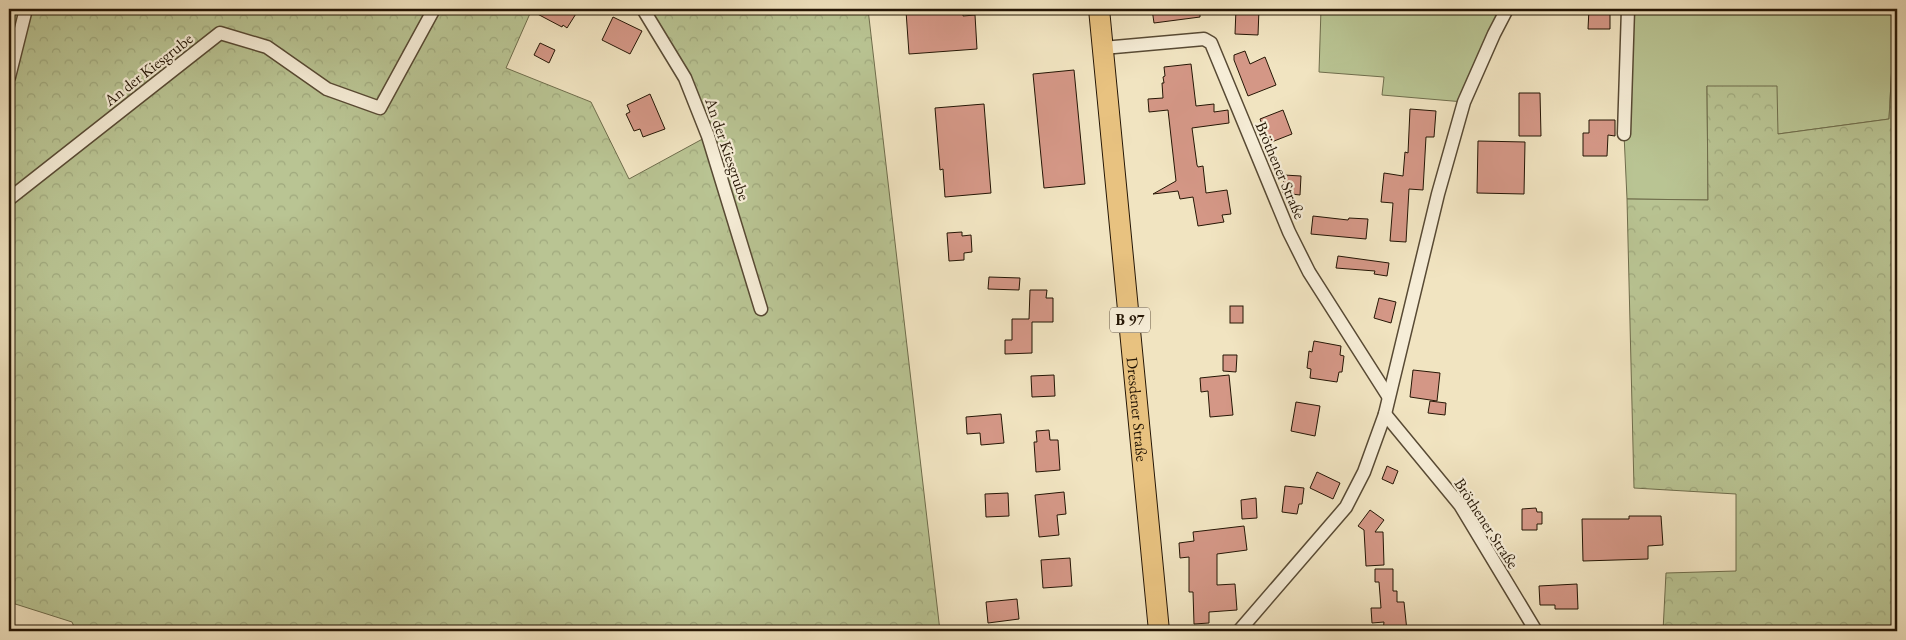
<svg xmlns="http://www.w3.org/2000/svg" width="1906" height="640" viewBox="0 0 1906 640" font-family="'EB Garamond',serif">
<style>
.grass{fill:#b9c493;stroke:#6f6d4c}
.forest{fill:url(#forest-crowns);stroke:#6f6d4c}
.building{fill:#d49786;stroke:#251605}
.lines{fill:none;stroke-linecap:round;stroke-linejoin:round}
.minor-casing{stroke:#584a34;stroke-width:15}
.primary-casing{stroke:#251605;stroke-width:22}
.minor{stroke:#f6edd7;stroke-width:12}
.primary{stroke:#e8c280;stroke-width:20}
.labels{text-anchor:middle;stroke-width:4.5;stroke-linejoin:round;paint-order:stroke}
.shield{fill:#f6edd7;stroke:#645644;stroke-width:1}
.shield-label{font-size:15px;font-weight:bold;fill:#251605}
.street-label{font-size:16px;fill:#251605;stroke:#f6edd7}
</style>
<defs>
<pattern id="forest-crowns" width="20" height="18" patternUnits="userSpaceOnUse" patternTransform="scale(1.25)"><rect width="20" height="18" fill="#b9c493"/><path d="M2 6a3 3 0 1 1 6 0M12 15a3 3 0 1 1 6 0" fill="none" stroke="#9fa87d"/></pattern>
</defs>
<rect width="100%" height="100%" fill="#f1e4c1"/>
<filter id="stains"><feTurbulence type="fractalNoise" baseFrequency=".004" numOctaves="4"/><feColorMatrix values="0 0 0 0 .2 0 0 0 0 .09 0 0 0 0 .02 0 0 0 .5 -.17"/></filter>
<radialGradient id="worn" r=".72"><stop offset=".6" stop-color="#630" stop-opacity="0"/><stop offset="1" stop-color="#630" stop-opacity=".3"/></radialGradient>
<g class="grass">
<path d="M1321,9H1506L1464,102L1382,95L1384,77L1319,72Z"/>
<path d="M1629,9H1895L1889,119L1778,134L1707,86L1708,200L1627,199L1624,134Z"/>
</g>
<g class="forest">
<path d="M9,9H532L506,68L591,102L629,179L708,136L643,9H868L940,631H76L72,622L9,602Z"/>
<path d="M1895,9H1897V626L1842,631H1663L1666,573L1736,571V494L1634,488L1627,199L1708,200L1707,86H1777L1778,134L1889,119Z"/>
</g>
<g class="building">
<path d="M528,9H579L567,28L563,25L562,27Z"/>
<path d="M932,9H963V16L975,15L977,49L909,54L906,11Z"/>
<path d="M1152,9H1200V17L1154,23Z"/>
<path d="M1236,9H1259L1258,35L1235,34Z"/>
<path d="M1589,9H1610V29H1588Z"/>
<path d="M613,17L642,31L630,54L602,40Z"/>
<path d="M540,43L555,50L549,63L534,55Z"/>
<path d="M1245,51L1250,64L1265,57L1276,85L1248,96L1234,60V55Z"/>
<path d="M1191,64L1196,106L1214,104V112L1228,110L1229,123L1192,128L1197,165L1198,167L1203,166L1206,193L1227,190L1231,214L1222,215L1224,222L1198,226L1193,197L1180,199L1178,191L1153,194L1176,181L1168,110L1149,112L1148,99L1163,98L1162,83H1164L1163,77L1165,76L1164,67Z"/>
<path d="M1074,70L1085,184L1044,188L1033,74Z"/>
<path d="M1519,93H1540L1541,136H1519Z"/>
<path d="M650,94L665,129L643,137L640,129L634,131L626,114L630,112L627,105Z"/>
<path d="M984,104L991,193L945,197L943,169L940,170L935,108Z"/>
<path d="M1410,109L1436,111L1434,137H1426L1423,190L1409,189L1406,242L1390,241L1393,203L1381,202L1384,173L1403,176L1405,152L1408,153Z"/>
<path d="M1283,110L1292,134L1269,143L1260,119Z"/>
<path d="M1589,120H1615V136L1608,135L1607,156H1583V133H1589Z"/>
<path d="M1478,141L1525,142L1524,194L1477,193Z"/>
<path d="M1284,175L1301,176L1300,195L1283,193Z"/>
<path d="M1313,216L1348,220L1349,218L1368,219L1366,239L1311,234Z"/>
<path d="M962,232V236L971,235L972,252L964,253V260L949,261L947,233Z"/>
<path d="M1338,256L1389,263L1387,276L1374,274L1375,271L1336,268Z"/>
<path d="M989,277L1020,278L1019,290L988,289Z"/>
<path d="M1030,290H1047L1046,298H1053V322H1032V353L1005,354V340H1012V319H1029Z"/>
<path d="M1379,298L1396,302L1391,323L1374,318Z"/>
<rect x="1230" y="306" width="13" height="17"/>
<path d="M1314,341L1341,346L1340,355L1344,356L1342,372H1339L1337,382L1310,378L1311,369L1307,368L1309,351L1312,352Z"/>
<path d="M1223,355H1237L1236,372L1223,371Z"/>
<path d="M1413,370L1440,373L1437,401L1410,397Z"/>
<path d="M1054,375L1055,396L1032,397L1031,376Z"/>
<path d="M1229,375L1233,415L1210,417L1208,391L1201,392L1200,378Z"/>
<path d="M1430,401L1446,403L1445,415L1428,413Z"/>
<path d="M1296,402L1320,406L1315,436L1291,431Z"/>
<path d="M1001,414L1004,443L981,445L980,433L967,434L966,417Z"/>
<path d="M1049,430L1050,440H1058L1060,470L1036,472L1034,442H1037L1036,431Z"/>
<path d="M1387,466L1398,471L1393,484L1382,479Z"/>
<path d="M1317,472L1340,483L1333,499L1310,488Z"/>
<path d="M1285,486L1304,488L1302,504H1299L1297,514L1282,512Z"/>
<path d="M1064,492L1066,514L1057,515L1059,535L1039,537L1035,495Z"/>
<path d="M1008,493L1009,516L986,517L985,494Z"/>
<path d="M1256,498L1257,518L1242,519L1241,500Z"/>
<path d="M1536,508L1537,512H1542V524H1537V530H1522V509Z"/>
<path d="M1370,510L1384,520L1375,532H1383L1384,565L1366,566L1364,530L1358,526Z"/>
<path d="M1629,516H1661L1663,545L1648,546V559L1583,561L1582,519H1629Z"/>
<path d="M1244,526L1247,550L1217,554V585L1235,584L1237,610L1209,612V623L1194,624L1193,592H1189V557L1180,558L1179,543L1194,541L1193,532Z"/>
<path d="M1070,558L1072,586L1043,588L1041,560Z"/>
<path d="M1375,569H1393V591H1397V602H1404L1407,631H1383L1384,622L1372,623L1371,608H1381L1379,582H1375Z"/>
<path d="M1577,584L1578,609H1555V605H1540L1539,586Z"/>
<path d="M1017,599L1019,619L988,623L986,602Z"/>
</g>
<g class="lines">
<defs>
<g id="minor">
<path d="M643,9L685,78L708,136L761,309"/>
<path d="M1103,48L1204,39L1211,43L1289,232L1309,272L1388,396"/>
<path d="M9,77L26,9"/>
<path d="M1624,134L1628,9"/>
<path d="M9,199L220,33L267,47L327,89L380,108L434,9"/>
<path d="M1385,414L1460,505L1536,631"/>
<path d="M1239,631L1346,507L1364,472L1385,414L1438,194L1464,102L1494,34L1507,9"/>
</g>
<g id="primary">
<path id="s1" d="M1099,9L1159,631"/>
</g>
</defs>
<use href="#minor" class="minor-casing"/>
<use href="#primary" class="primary-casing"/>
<use href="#minor" class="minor"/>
<use href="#primary" class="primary"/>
</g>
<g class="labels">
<rect class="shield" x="1110" y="307.5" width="40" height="25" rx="4"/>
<g class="shield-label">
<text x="1130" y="325">B 97</text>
</g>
<g class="street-label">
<text transform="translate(148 69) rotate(-38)" y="6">An der Kiesgrube</text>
<text transform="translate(728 149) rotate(71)" y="6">An der Kiesgrube</text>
<text transform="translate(1281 170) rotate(67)" y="6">Bröthener Straße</text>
<text dy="6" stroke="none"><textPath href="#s1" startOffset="402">Dresdener Straße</textPath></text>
<text transform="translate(1487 523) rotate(57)" y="6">Bröthener Straße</text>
</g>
</g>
<rect width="1906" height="640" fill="none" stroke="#f1e4c1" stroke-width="30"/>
<rect x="10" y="10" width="1886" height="620" fill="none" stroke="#251605" stroke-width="2.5"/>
<rect x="15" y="15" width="1876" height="610" fill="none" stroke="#251605"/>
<rect width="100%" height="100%" filter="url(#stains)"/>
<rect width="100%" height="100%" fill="url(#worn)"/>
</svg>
